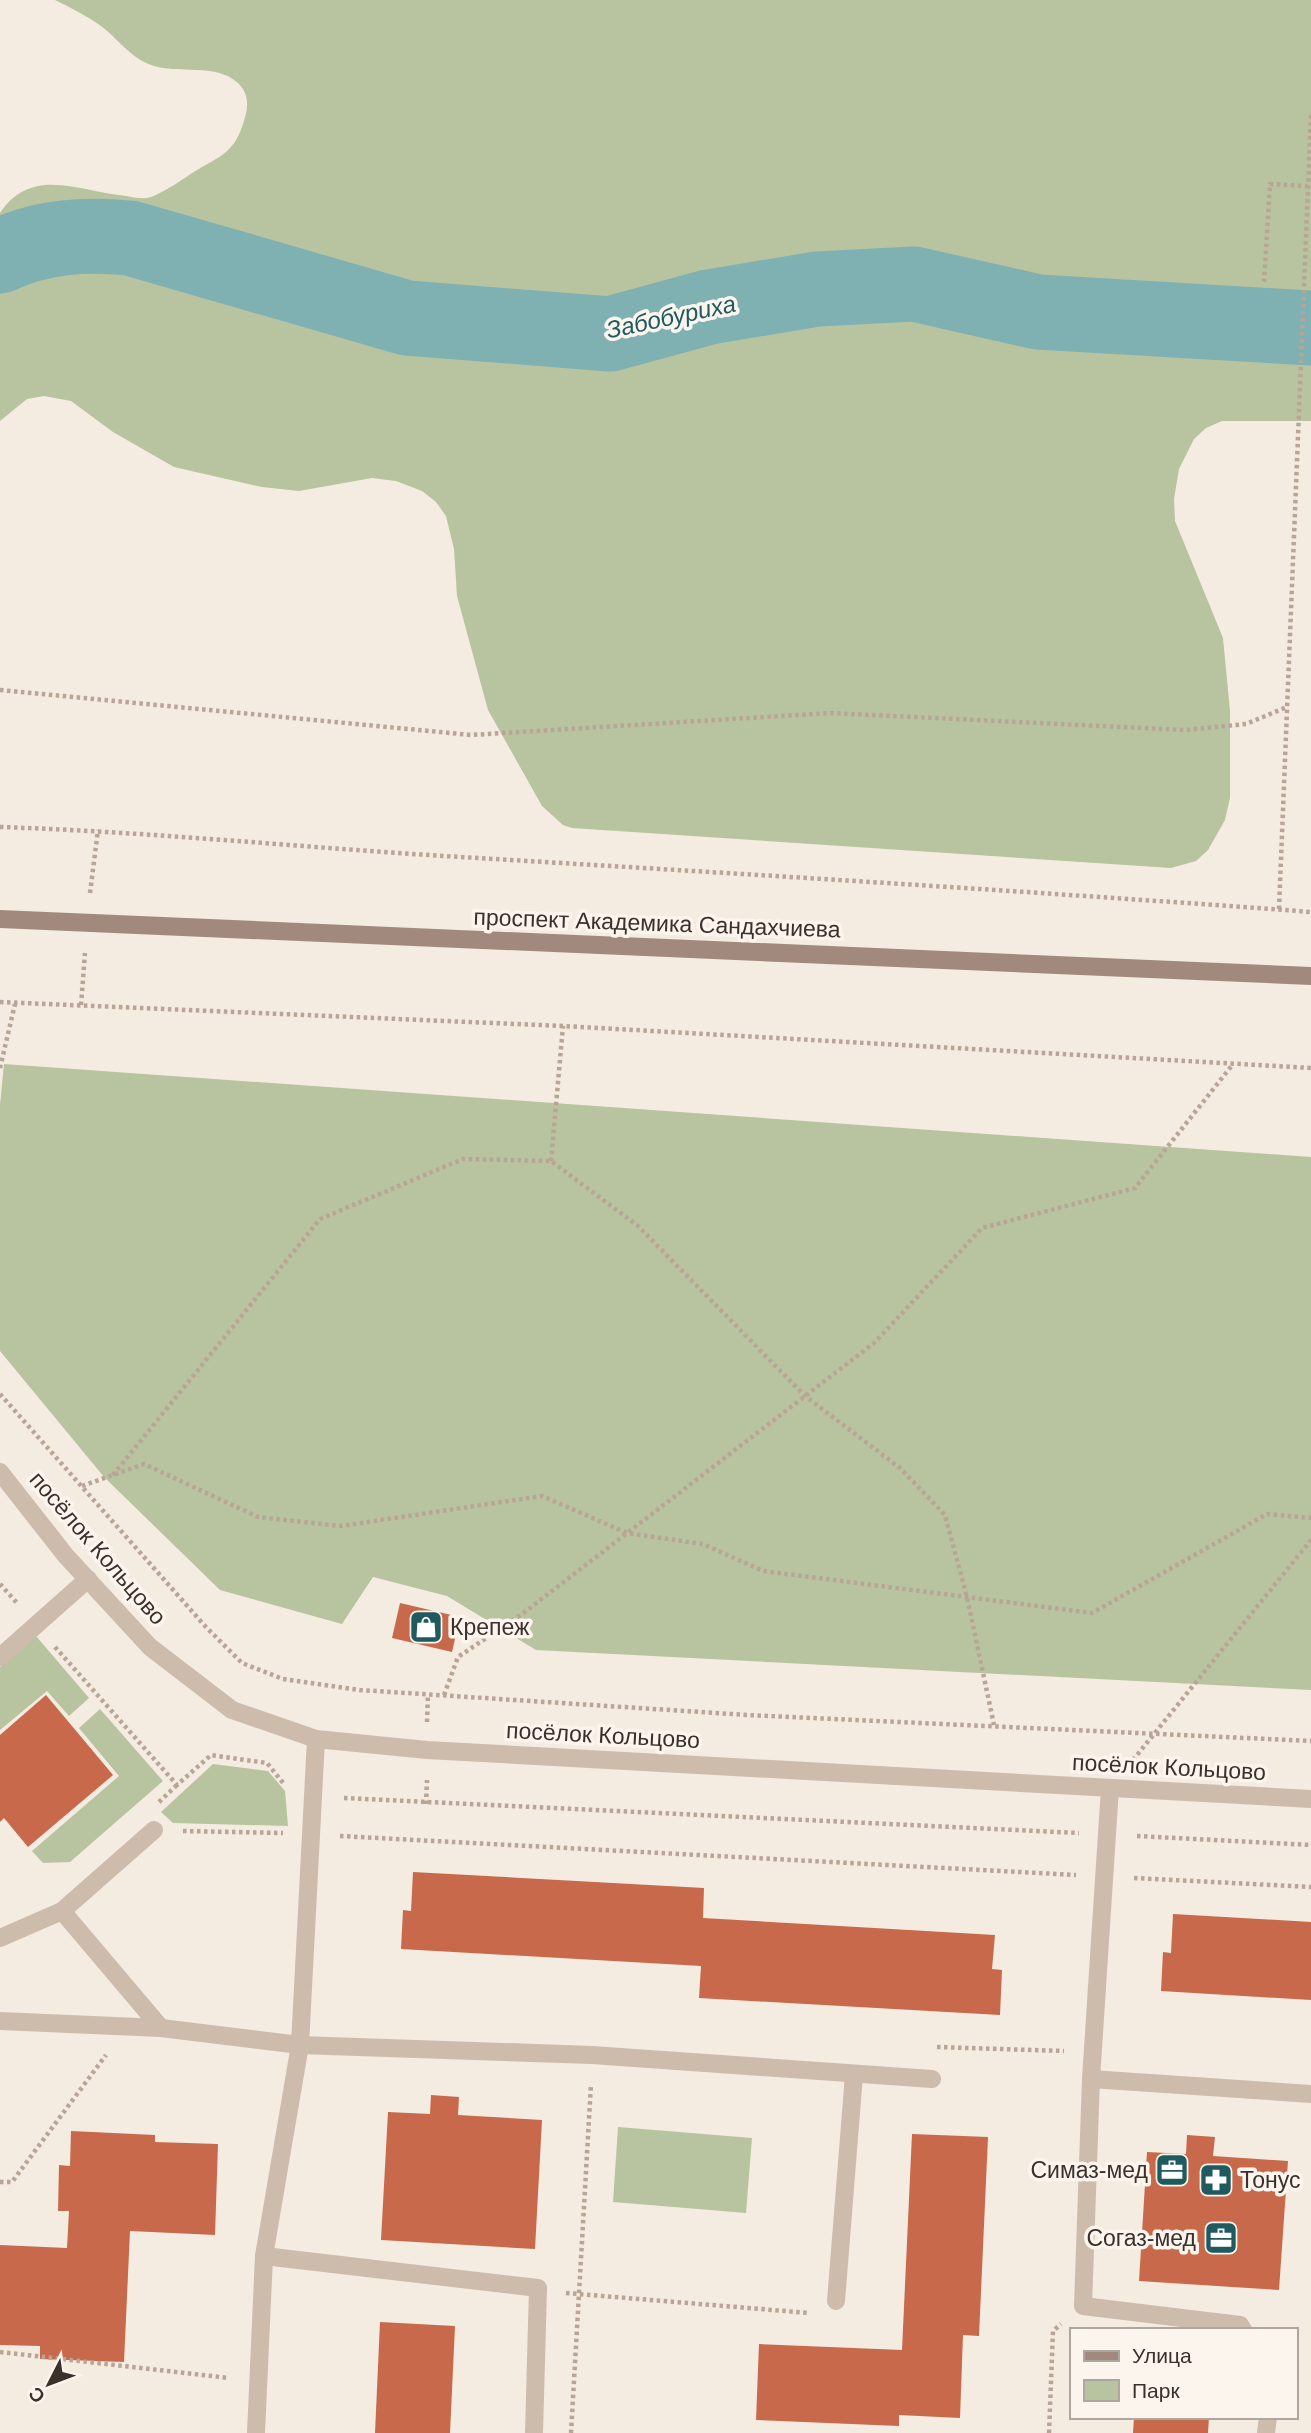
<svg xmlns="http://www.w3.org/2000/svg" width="1311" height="2433" viewBox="0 0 1311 2433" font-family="Helvetica,sans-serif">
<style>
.green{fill:#b8c4a0}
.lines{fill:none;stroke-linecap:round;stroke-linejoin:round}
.river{stroke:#7fb0b2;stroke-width:75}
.building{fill:#c8694b}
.path{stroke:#b9a596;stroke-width:4.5;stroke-dasharray:3.5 3.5;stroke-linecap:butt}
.service{stroke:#cdbbac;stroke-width:18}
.minor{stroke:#cdbbac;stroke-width:18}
.secondary{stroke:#a18a7d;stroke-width:18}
.labels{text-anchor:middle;stroke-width:7;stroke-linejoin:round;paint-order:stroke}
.street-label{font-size:23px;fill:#3b302b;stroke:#fbf5ee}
.poi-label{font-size:23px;fill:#3b302b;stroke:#fbf5ee;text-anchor:start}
.water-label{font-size:24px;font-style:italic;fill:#1f5a5e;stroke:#fbf5ee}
</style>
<rect width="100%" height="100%" fill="#f4ebe1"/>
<g class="green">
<path d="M55,0H1311V421H1222L1206,428L1194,439L1179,469L1174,499L1175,521L1223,638L1230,711V798L1225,820L1208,850L1196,861L1171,868L572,828L563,825L542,806L488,710L457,596L454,549L446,516L436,502L422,491L396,481L372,478L299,491L262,487L174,467L113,432L71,401L44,396L27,399L0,421V213C32,165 80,192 126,196C132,197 141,199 147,198C162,195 188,175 202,167C222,156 234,150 242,127C247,112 252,97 238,83C215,62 178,75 151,65C131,58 118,39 101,26C87,16 71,8 55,0Z"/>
<path d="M4,1064L1311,1157V1690L536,1650L447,1596L373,1577L342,1624L220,1590L104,1477L0,1351V1105Z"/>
<path d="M36,1636L89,1698L69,1716L47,1691L0,1730V1667Z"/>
<path d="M100,1709L163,1781L70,1862L43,1863L32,1851L119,1776L79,1728Z"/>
<path d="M213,1764L268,1771L285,1791L288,1826L173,1823L161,1812Z"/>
<path d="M618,2127L752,2138L746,2213L613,2202Z"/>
</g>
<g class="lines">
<path class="river" d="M0,256C42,236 84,234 130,238L407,318L610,334L709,307L817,289L914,284L1038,312L1311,328"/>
</g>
<g class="building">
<path d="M400,1603L460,1617L452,1652L392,1638Z"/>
<path d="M46,1695L113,1775L28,1847L4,1818L0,1822V1735Z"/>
<path d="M413,1872L704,1888L703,1918L995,1935L992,1969L1002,1970L1000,2015L699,1998L701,1966L401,1949L403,1910L411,1911Z"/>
<path d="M1173,1914L1311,1922V2000L1161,1991L1163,1952L1171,1953Z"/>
<path d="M431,2095L459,2097L458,2115L542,2120L535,2249L381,2240L388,2112L430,2114Z"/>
<path d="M71,2131L155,2135V2142L218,2144L215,2235L130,2231L124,2362L40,2359V2346L0,2345V2245L67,2248L69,2211H58L59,2165L70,2166Z"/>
<path d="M912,2134L988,2137L979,2336L963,2335L960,2418L899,2415V2426L756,2420L759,2344L902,2350Z"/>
<path d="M1187,2135L1215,2137L1213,2156L1288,2161L1279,2290L1139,2281L1147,2152L1186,2154Z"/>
<path d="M380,2322L455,2326L450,2433H375Z"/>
<path d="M1134,2417H1209L1208,2433H1133Z"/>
</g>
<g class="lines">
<g class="path">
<path d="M1264,282L1270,184L1307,186"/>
<path d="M0,690L471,735L830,713L1185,730L1246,724L1287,707"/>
<path d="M0,827C154,832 307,848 461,857C745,874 1028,891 1311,912"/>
<path d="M90,893L98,830"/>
<path d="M1279,909L1311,113"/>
<path d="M0,1002L563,1026L1311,1068"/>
<path d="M81,1005L85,953"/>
<path d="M0,1068L15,1004"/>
<path d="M551,1161L563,1026"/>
<path d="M0,1394L205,1626L242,1663L283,1679L360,1690L747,1715L1311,1741"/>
<path d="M113,1475L320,1219L463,1159L551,1161L638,1226L805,1396L900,1468L945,1515L967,1597L994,1725"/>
<path d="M82,1486L144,1464L258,1517L341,1526L542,1496L627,1533L703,1544L763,1571L1092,1613L1267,1514L1311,1518"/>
<path d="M0,1584L17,1603"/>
<path d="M55,1647L177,1785L211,1755L267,1763L284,1784"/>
<path d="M444,1695L458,1657L522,1614L874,1343L982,1228L1135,1188L1233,1064"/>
<path d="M427,1722L428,1694"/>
<path d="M1133,1760L1311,1540"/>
<path d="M344,1798L1079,1833"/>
<path d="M159,1802L177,1785"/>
<path d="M426,1804L427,1780"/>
<path d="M183,1831L283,1833"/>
<path d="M340,1836L1076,1875"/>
<path d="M1137,1836L1311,1845"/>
<path d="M1134,1878L1311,1887"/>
<path d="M937,2047L1064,2051"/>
<path d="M0,2182H12L106,2055"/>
<path d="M566,2293L809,2313"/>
<path d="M0,2352L229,2378"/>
<path d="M571,2433L591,2084"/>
<path d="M1049,2433L1053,2331L1061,2324"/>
</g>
<g class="service">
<path d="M0,1657L88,1579"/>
<path d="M1110,1788L1091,2079L1083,2306L1240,2325L1243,2330"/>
<path d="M62,1911L161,2028"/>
<path d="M0,1938L62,1911L154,1830"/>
<path d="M0,2021L161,2028L300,2045L592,2055L932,2079"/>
<path d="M1091,2079L1311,2094"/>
<path d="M264,2256L538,2288L534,2433"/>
<path d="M836,2301L854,2075"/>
<path d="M256,2433L264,2256L300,2045L316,1739"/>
<path d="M1266,2433L1268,2417"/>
</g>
<path class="minor" d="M0,1472L66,1556L150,1647L232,1710L316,1739L427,1750L1311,1799"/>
<path class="secondary" d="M0,919L1311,976"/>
</g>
<defs>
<symbol id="shop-square" viewBox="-11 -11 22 22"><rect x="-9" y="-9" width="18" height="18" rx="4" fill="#1f5a5e" stroke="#fbf5ee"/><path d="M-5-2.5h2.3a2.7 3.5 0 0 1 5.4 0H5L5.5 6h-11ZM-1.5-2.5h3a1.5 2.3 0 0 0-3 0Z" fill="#fff"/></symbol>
<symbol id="office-square" viewBox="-11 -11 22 22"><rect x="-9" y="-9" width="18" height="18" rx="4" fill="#1f5a5e" stroke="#fbf5ee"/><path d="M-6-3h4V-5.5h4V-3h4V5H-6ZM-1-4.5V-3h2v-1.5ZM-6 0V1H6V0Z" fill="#fff"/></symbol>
<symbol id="pharmacy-square" viewBox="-11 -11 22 22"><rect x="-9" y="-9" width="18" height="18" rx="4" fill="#1f5a5e" stroke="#fbf5ee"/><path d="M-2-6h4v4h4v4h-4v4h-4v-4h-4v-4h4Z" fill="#fff"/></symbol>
</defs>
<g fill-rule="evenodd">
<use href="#shop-square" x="407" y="1608" width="38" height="38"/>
<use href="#office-square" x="1153" y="2151" width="38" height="38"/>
<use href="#pharmacy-square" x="1197" y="2161" width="38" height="38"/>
<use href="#office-square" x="1202" y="2219" width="38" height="38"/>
</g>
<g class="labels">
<g class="street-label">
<text transform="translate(657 923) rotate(2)" y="8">проспект Академика Сандахчиева</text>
<text transform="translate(98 1548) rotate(49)" y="8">посёлок Кольцово</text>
<text transform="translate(603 1735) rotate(3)" y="8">посёлок Кольцово</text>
<text transform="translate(1169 1767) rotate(3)" y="8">посёлок Кольцово</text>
</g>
<g class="poi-label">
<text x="450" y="1635">Крепеж</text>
<text x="1148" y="2178" text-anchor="end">Симаз-мед</text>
<text x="1240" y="2188">Тонус</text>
<text x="1196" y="2246" text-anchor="end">Согаз-мед</text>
</g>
<g class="water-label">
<text transform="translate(671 317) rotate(-12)" y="8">Забобуриха</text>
</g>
</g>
<rect x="1070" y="2328" width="228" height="91" fill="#fbf5ee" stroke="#aea6a0" stroke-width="2"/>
<rect x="1084" y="2351" width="35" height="10" fill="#a18a7d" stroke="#aea6a0" stroke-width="2"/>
<text x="1132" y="2363" font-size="21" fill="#3b302b">Улица</text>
<rect x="1084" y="2380" width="35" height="21" fill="#b8c4a0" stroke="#aea6a0" stroke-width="2"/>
<text x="1132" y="2398" font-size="21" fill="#3b302b">Парк</text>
<g transform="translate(49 2384) rotate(228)" stroke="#fbf5ee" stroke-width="5" paint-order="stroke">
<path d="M0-5L12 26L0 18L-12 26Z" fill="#3b302b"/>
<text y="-10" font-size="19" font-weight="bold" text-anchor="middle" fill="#3b302b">С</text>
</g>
</svg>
